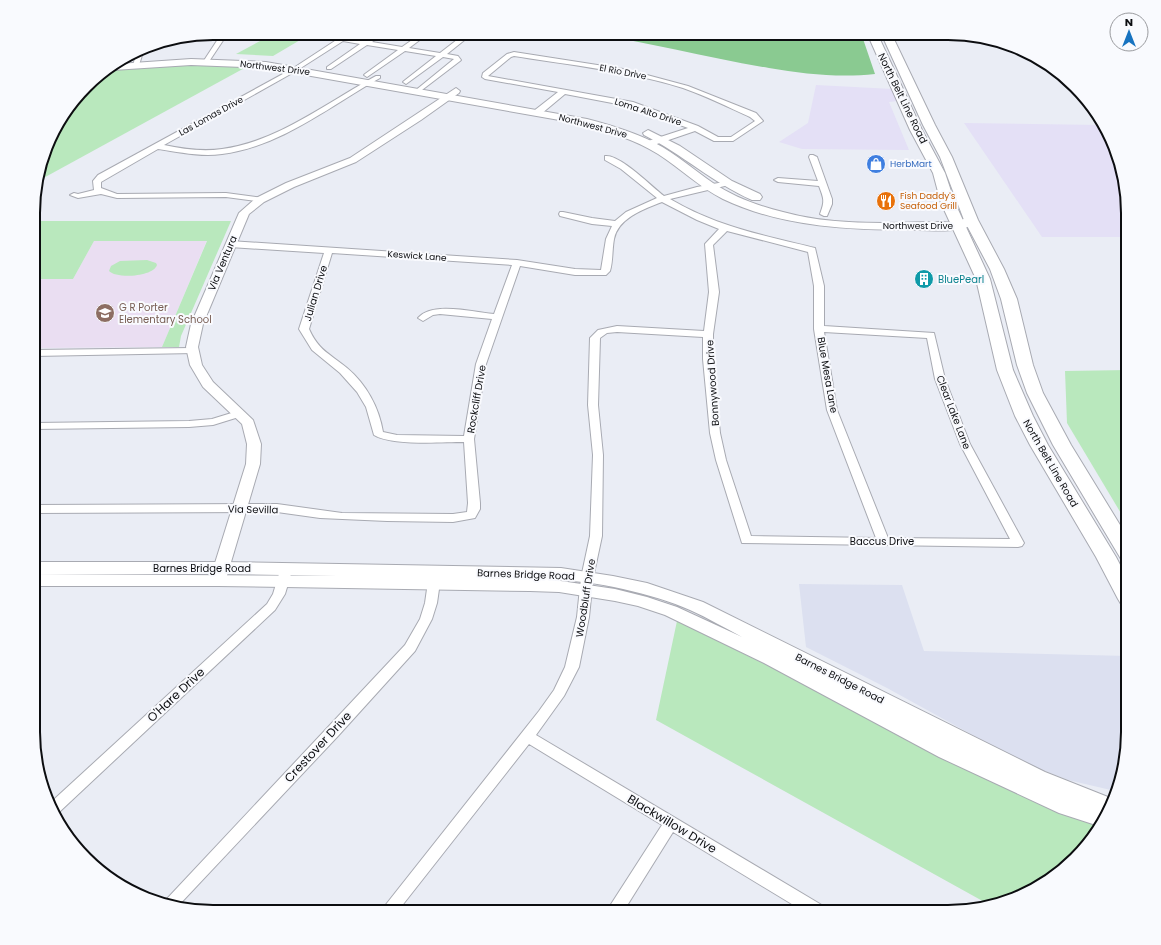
<svg xmlns="http://www.w3.org/2000/svg" width="1161" height="945" viewBox="0 0 1161 945" font-family="Poppins,sans-serif">
<style>
.built{fill:#dce0f0}
.industrial{fill:#e4e0f6}
.education{fill:#eadef2}
.green{fill:#b9e8bd}
.forest{fill:#8aca91}
.lines{fill:none;stroke-linecap:round;stroke-linejoin:round}
.minor-casing{stroke:#a8aab2;stroke-width:2}
.tertiary-casing{stroke:#a8aab2;stroke-width:2}
.secondary-casing{stroke:#a8aab2;stroke-width:2}
.primary-casing{stroke:#a8aab2;stroke-width:2}
.minor{fill:#fff;fill-rule:evenodd}
.tertiary{fill:#fff;fill-rule:evenodd}
.secondary{fill:#fff;fill-rule:evenodd}
.primary{fill:#fff;fill-rule:evenodd}
.labels{text-anchor:middle;stroke-width:4;stroke-linejoin:round;paint-order:stroke}
.far-street-label{font-size:9px;fill:#0c0d10;stroke:#f9fafe}
.far-shop-label{font-size:9px;fill:#366cbe;stroke:#f9fafe;text-anchor:start}
.far-food-label{font-size:9px;fill:#c56008;stroke:#f9fafe;text-anchor:start}
.street-label{font-size:10px;fill:#0c0d10;stroke:#f9fafe}
.culture-label{font-size:10px;fill:#0d838f;stroke:#f9fafe;text-anchor:start}
.education-label{font-size:10px;fill:#785e54;stroke:#f9fafe;text-anchor:start}
.near-street-label{font-size:12px;fill:#0c0d10;stroke:#f9fafe}
.rim{fill:none;stroke:#0c0d10;stroke-width:2}
</style>
<rect width="100%" height="100%" fill="#eaedf5"/>
<path class="built" d="M799,584L902,585L924,651L1128,656V744L1115,791L1068,780L1020,761L887,688L806,647Z"/>
<g class="industrial">
<path d="M816,85L893,89L898,101L889,102L909,150L802,149L779,142L808,123Z"/>
<path d="M964,123L1101,125L1114,144L1128,213V237H1042Z"/>
</g>
<path class="education" d="M207,240L162,347L34,348V279H73L94,241Z"/>
<g class="green">
<path d="M275,33H312L273,56L236,54Z"/>
<path d="M190,63L250,65L38,181L57,123L94,78L111,68Z"/>
<path d="M35,221H231L181,336L179,347H162L207,241H94L73,279H34Z"/>
<path d="M147,260L156,263L157,265C153,277 116,279 109,271L111,266L120,261Z"/>
<path d="M1128,370V525L1067,423L1065,371Z"/>
<path d="M677,621L1080,819L1099,826L1075,859L1017,898L988,904L656,720Z"/>
</g>
<path class="forest" d="M586,33H861L875,74C840,78 804,74 769,68C708,58 648,42 586,33Z"/>
<g class="lines">
<defs>
<g id="minor">
<path d="M222,33H228L208,63H204L203,62Z"/>
<path d="M347,33H354L347,38L365,41L377,33H384L372,42L402,47L422,33H429L409,48L440,53L462,36L464,33H470L467,38L447,54L458,56L461,60L460,61L418,93L416,92V90L454,59L443,57L406,84L403,82L404,81L436,56L405,51L367,77L364,75L365,74L398,50L367,45L331,69H327V67L360,44L343,41L296,71L164,145C183,149 202,152 222,149C277,142 328,102 376,76H380V78C330,106 280,147 222,154C200,157 179,152 158,149L101,182V188L117,194L226,193L263,198V202L226,197L117,198L101,194L78,198L70,195L74,193L78,194L94,190L93,181L98,175L292,69Z"/>
<path d="M144,49L139,65L134,66L133,65L137,53Z"/>
<path d="M514,52L623,69L647,75L688,86L756,113L763,121L733,141H714L695,131L651,146H645V142L688,128L628,106L565,94L541,114H535V110L558,92L485,79L482,77L483,73L507,54ZM514,56C570,65 628,71 683,88C706,96 728,107 750,117L755,121L731,137H718L698,126L633,102L488,76L511,57Z"/>
<path d="M810,155H813L817,157L832,199V204L827,216H824L820,214C825,201 824,199 819,186L778,182L774,180L778,178L818,181L809,157Z"/>
<path d="M605,156C620,154 652,187 664,196L697,187L729,181V185L670,199C718,227 762,235 815,248L824,286V326L934,333L945,379L970,444L1024,543L1022,546L1018,547L742,543L716,460L710,433L703,359V337L617,332L607,333L600,338L598,405L603,455L602,536L593,578L589,617L579,667L564,696L536,735L825,907L827,912H805L673,832L623,912H606L662,825L529,744L397,912H380L539,711L554,690L565,667L577,617L581,578L590,536L593,455L588,405L590,338L598,330L617,326L704,331L709,292L705,244L719,229L697,220L662,202C644,209 618,218 614,239C612,250 613,261 610,271L606,275H575L520,266L486,364L474,439L480,503V509L475,518L453,522L387,521L320,518L277,512L34,513V505L277,504L342,513L453,514L467,512L468,503L464,442C442,442 392,446 374,435L366,407L357,392L340,373L312,350L299,329L324,253L230,247L226,244L230,241L517,260L575,269L601,270L606,239L612,226L592,224L560,216L559,214L560,212H563L592,218L615,221L626,212L657,198L621,169L605,160ZM727,231L808,252L814,286V329L827,410L876,538L751,536L726,460L720,433L713,359V334L719,292L713,245ZM332,253L512,265L494,314C474,312 432,301 418,318L423,321L433,315L440,314L492,319L476,364L464,436L397,435L383,432C379,407 366,384 347,368C329,353 319,351 309,329ZM824,332L927,338L935,379L960,444L1010,539L888,538L837,410Z"/>
<path d="M192,348L197,351L195,353L34,356V350Z"/>
<path d="M238,411L243,414L242,416L213,425L189,427L34,429V423L189,421L212,419Z"/>
<path d="M285,570L289,571L291,574L285,594L275,610L55,816L49,804L267,604L273,594L279,574L281,571Z"/>
<path d="M435,571L439,572L441,575L437,603L432,619L415,651L338,736L178,906L163,903L405,645L420,619L425,603L429,575L431,572Z"/>
</g>
<path id="tertiary" d="M456,88L460,91L459,93L421,120L356,162L294,187L264,202L249,214L203,324L198,347L202,365L213,382L253,420L261,444L260,464L226,579L223,583L218,584L213,583L210,579L246,464L247,444L242,424L203,387L190,365L186,347L191,324L239,213L256,198L286,183L350,158Z"/>
<g id="secondary">
<path d="M191,59L266,62L587,119C610,125 634,132 655,143C676,154 694,170 713,183C734,197 758,206 783,212C833,226 888,223 940,222C945,222 951,223 955,222C963,221 967,215 975,217L977,220C968,234 934,230 919,230C852,230 784,228 723,199C699,187 680,168 658,154C634,139 608,132 582,124L266,68L191,65L113,70L109,69L118,64Z"/>
<path d="M648,130L680,146L732,181L760,194L762,197L760,200H752C713,183 682,154 644,135L643,133Z"/>
<path d="M34,562H222L561,568L613,576L647,583L703,602L1045,772L1113,799L1110,811L1099,826L1059,813L939,757L764,663L665,615L638,606L615,601L559,592L530,591L218,586H34V574L338,576L222,574H34ZM554,580C593,580 654,594 690,610C708,618 725,628 742,637L677,607L647,597L615,589Z"/>
</g>
<g id="primary">
<path d="M867,33H877L922,130L945,173L955,203L990,279L1013,370L1033,416L1048,445L1116,557L1128,580V606L1121,604L1118,599L1096,557L1030,445L1015,416L997,370L976,279L941,203L933,173L910,130Z"/>
<path d="M881,33H891L935,125L952,157L978,220L1004,269L1017,299L1033,365L1043,393L1071,445L1128,538V560L1121,559L1118,554L1053,445L1027,393L1017,365L1001,299L990,269L964,220L940,157L923,125Z"/>
</g>
</defs>
<use href="#minor" class="minor-casing"/>
<use href="#tertiary" class="tertiary-casing"/>
<use href="#secondary" class="secondary-casing"/>
<use href="#primary" class="primary-casing"/>
<use href="#minor" class="minor"/>
<use href="#tertiary" class="tertiary"/>
<use href="#secondary" class="secondary"/>
<use href="#primary" class="primary"/>
</g>
<defs>
<symbol id="shop-disc" viewBox="-11 -11 22 22"><circle r="9.5" fill="#3f7fe0" stroke="#f9fafe"/><path d="M-5-2.5h2.3a2.7 3.5 0 0 1 5.4 0H5L5.5 6h-11ZM-1.5-2.5h3a1.5 2.3 0 0 0-3 0Z" fill="#fff"/></symbol>
<symbol id="restaurant-disc" viewBox="-11 -11 22 22"><circle r="9.5" fill="#e8710a" stroke="#f9fafe"/><path d="M-5-6h1v4h1v-4h1v4h1v-4h1v5L-1.5 .5V6h-2V.5L-5-1ZM5-6V6H3V1.5H1.5Q1.5-4 5-6Z" fill="#fff"/></symbol>
<symbol id="building-disc" viewBox="-11 -11 22 22"><circle r="9.5" fill="#0f9aa8" stroke="#f9fafe"/><path d="M-4-6H4V6H1V3H-1V6H-4ZM-2.5-4.3h1.7v1.8h-1.7ZM.8-4.3h1.7v1.8H.8ZM-2.5-1h1.7V.8h-1.7ZM.8-1h1.7V.8H.8Z" fill="#fff"/></symbol>
<symbol id="school-disc" viewBox="-11 -11 22 22"><circle r="9.5" fill="#8d6e63" stroke="#f9fafe"/><path d="M0-5L7-2L0 1L-7-2ZM-4 1L0 2.5L4 1V4Q0 6-4 4Z" fill="#fff"/></symbol>
</defs>
<g fill-rule="evenodd">
<use href="#shop-disc" x="865" y="153" width="22" height="22"/>
<use href="#restaurant-disc" x="875" y="190" width="22" height="22"/>
<use href="#building-disc" x="913" y="268" width="22" height="22"/>
<use href="#school-disc" x="94" y="302" width="22" height="22"/>
</g>
<g class="labels">
<g class="far-street-label">
<text transform="translate(275 68) rotate(7)" y="3">Northwest Drive</text>
<text transform="translate(623 72) rotate(11)" y="3">El Rio Drive</text>
<text transform="translate(648 112) rotate(18)" y="3">Loma Alto Drive</text>
<text transform="translate(211 116) rotate(-29)" y="3">Las Lomas Drive</text>
<text transform="translate(593 126) rotate(15)" y="3">Northwest Drive</text>
<text x="918" y="229">Northwest Drive</text>
<text transform="translate(417 256) rotate(4)" y="3">Keswick Lane</text>
</g>
<g class="far-shop-label">
<text x="890" y="167">HerbMart</text>
</g>
<g class="far-food-label">
<text x="900" y="199">Fish Daddy's<tspan x="900" dy="10">Seafood Grill</tspan></text>
</g>
<g class="street-label">
<text transform="translate(903 98) rotate(64)" y="4">North Belt Line Road</text>
<text transform="translate(222 263) rotate(-67)" y="4">Via Ventura</text>
<text transform="translate(315 293) rotate(-73)" y="4">Julian Drive</text>
<text transform="translate(828 375) rotate(80)" y="4">Blue Mesa Lane</text>
<text transform="translate(712 383) rotate(-94)" y="4">Bonnywood Drive</text>
<text transform="translate(476 399) rotate(-80)" y="4">Rockcliff Drive</text>
<text transform="translate(954 412) rotate(69)" y="4">Clear Lake Lane</text>
<text transform="translate(1051 463) rotate(60)" y="4">North Belt Line Road</text>
<text transform="translate(253 509) rotate(1)" y="4">Via Sevilla</text>
<text x="882" y="545">Baccus Drive</text>
<text x="202" y="572">Barnes Bridge Road</text>
<text transform="translate(526 574) rotate(2)" y="4">Barnes Bridge Road</text>
<text transform="translate(585 598) rotate(-81)" y="4">Woodbluff Drive</text>
<text transform="translate(840 678) rotate(27)" y="4">Barnes Bridge Road</text>
</g>
<g class="culture-label">
<text x="938" y="283">BluePearl</text>
</g>
<g class="education-label">
<text x="119" y="311">G R Porter<tspan x="119" dy="12">Elementary School</tspan></text>
</g>
<g class="near-street-label">
<text transform="translate(176 695) rotate(-43)" y="4">O'Hare Drive</text>
<text transform="translate(318 747) rotate(-47)" y="4">Crestover Drive</text>
<text transform="translate(672 824) rotate(31)" y="4">Blackwillow Drive</text>
</g>
</g>
<path d="M0 0H1161V945H0ZM213 40H948A173 173 0 0 1 1121 213V732A173 173 0 0 1 948 905H213A173 173 0 0 1 40 732V213A173 173 0 0 1 213 40Z" fill="#f9fafe" fill-rule="evenodd"/>
<path class="rim" d="M213 40H948A173 173 0 0 1 1121 213V732A173 173 0 0 1 948 905H213A173 173 0 0 1 40 732V213A173 173 0 0 1 213 40Z"/>
<g transform="translate(1129 32)"><circle r="19" fill="#f9fafe" stroke="#9a9b9f"/>
<path d="M0-3L7 15L0 10L-7 15Z" fill="#1773c0"/>
<text y="-6" font-size="11" font-weight="bold" text-anchor="middle" fill="#0c0d10">N</text>
</g>
</svg>
